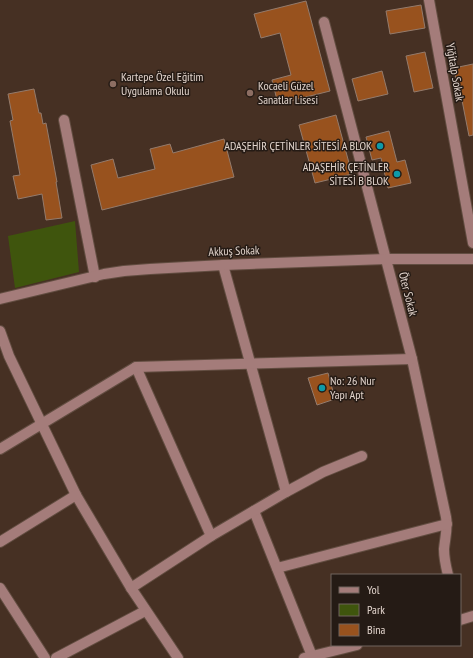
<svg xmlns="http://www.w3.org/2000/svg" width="473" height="658" viewBox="0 0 473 658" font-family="'PT Sans Narrow',sans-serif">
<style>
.green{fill:#3f550d}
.building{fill:#98521e;stroke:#947b6c}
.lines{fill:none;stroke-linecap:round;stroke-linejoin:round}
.minor-casing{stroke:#624d41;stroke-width:12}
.minor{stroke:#a47c7a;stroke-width:10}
.education-dot{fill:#8d6e63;stroke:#251b15;stroke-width:1.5}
.culture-dot{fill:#0f9aa8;stroke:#251b15;stroke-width:1.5}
.labels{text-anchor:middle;stroke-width:3;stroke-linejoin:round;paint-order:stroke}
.street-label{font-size:12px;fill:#e1d3cb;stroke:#251b15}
.poi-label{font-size:12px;fill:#e1d3cb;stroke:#251b15;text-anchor:start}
</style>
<rect width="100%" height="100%" fill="#463023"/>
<path class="green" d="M75,221L79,272L15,288L8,236Z"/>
<g class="building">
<path d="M306,1L330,91L278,104L272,80L291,75L280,33L261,38L254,14Z"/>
<path d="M421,5L425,28L390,34L386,11Z"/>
<path d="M425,52L433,88L414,92L406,56Z"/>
<path d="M473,64V135L469,136L459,85L457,86L454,68Z"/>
<path d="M382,71L388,94L358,101L352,79Z"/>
<path d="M34,89L39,113H41L43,124L46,123L57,182H56L62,218L46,220L42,194L18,199L13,176L20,175L10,121L13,120L8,94Z"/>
<path d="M336,115L352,174L315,183L299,125Z"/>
<path d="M389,131L397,162L405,160L411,183L388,188L381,158L372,160L366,137Z"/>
<path d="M224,139L234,177L102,210L91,165L113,159L118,178L155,169L150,149L170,144L173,153Z"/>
<path d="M328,373L335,399L317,405L308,378Z"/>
</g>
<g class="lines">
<defs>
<g id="minor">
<path d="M429,0L473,243"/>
<path d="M324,22L412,359L446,517C448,528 445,538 444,549C444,558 446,567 448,575"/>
<path d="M64,120L95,277"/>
<path d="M223,265L286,492"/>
<path d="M0,299L104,274L124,271L150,269L223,265L386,259H473"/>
<path d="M0,331L9,356L76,495L131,588L178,658"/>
<path d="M136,367L211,536"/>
<path d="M0,449L136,367L412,359"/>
<path d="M254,511L312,656"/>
<path d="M0,542L76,495"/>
<path d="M277,568L447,524"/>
<path d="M0,588L45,658"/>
<path d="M131,588L211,536L286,492L323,472L362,456"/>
<path d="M460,620L473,616"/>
<path d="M56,658L145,611"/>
<path d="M304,658L357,645"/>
</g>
</defs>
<use href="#minor" class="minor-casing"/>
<use href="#minor" class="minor"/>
</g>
<g class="education-dot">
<circle cx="113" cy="84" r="4"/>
<circle cx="250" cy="93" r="4"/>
</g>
<g class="culture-dot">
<circle cx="380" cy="146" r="4"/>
<circle cx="397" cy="174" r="4"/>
<circle cx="322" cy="388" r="4"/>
</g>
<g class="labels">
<g class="street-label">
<text transform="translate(455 72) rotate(80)" y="4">Yiğitalp Sokak</text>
<text transform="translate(234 251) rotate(-2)" y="4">Akkuş Sokak</text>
<text transform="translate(408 294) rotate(76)" y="4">Öter Sokak</text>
</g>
<g class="poi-label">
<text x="121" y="81">Kartepe Özel Eğitim<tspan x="121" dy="14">Uygulama Okulu</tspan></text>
<text x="258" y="90">Kocaeli Güzel<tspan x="258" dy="14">Sanatlar Lisesi</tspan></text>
<text x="372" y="150" text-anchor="end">ADAŞEHİR ÇETİNLER SİTESİ A BLOK</text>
<text x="389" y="171" text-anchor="end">ADAŞEHİR ÇETİNLER<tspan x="389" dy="14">SİTESİ B BLOK</tspan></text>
<text x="330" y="385">No: 26 Nur<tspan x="330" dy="14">Yapı Apt</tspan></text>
</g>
</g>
<rect x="331" y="574" width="130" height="72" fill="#251b15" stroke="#70655e"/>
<rect x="339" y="587" width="20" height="6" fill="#a47c7a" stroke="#70655e"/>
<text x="367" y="594" font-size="12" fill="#e1d3cb">Yol</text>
<rect x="339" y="604" width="20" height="12" fill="#3f550d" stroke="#70655e"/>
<text x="367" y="614" font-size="12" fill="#e1d3cb">Park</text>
<rect x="339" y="624" width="20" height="12" fill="#98521e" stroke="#70655e"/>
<text x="367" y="634" font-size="12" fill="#e1d3cb">Bina</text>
</svg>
